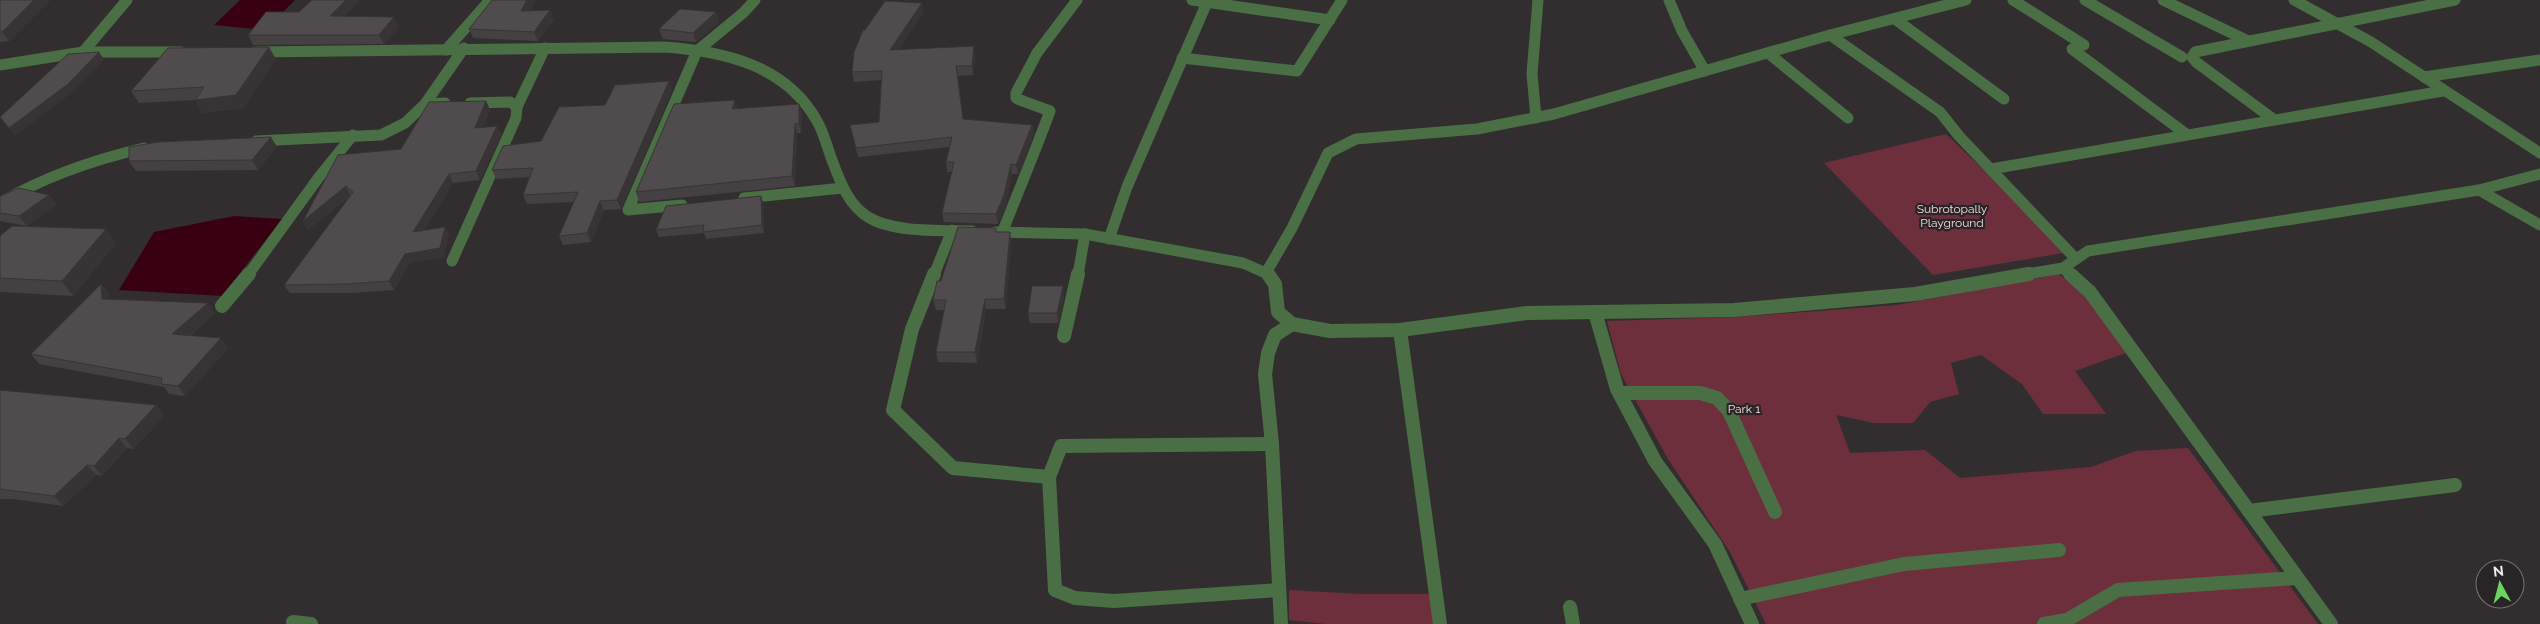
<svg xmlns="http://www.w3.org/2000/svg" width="2540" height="624" viewBox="0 0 2540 624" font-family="Raleway,sans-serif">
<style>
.green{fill:#6e2f3d}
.water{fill:#390012}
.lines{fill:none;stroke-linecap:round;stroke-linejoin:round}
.minor-far1{stroke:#4a6f45;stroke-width:11}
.minor{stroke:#4a6f45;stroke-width:14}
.wall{fill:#454041}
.shaded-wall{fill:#383435}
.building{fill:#504b4c;stroke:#383435}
.labels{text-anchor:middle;stroke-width:4.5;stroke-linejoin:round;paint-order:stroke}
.park-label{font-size:12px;fill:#f5dcdf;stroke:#292425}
</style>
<rect width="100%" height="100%" fill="#322e2f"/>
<g class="green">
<path d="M1946,134L2069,252L1933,275L1824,163Z"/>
<path d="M2059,274L2085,296L2126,353L2075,371L2106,414H2043L2022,384L1981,355L1951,363L1959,394L1930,402L1913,423H1874L1836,415L1850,453L1925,450L1960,478L2091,467L2136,451L2188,448L2318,624H1766L1730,552L1668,459L1621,374L1607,321L1737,317L1897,305Z"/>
<path d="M1289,590L1360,594H1430L1435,624H1326L1289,620Z"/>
</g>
<g class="water">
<path d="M240,0H295L265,30L214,25Z"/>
<path d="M234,216L282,219L222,296L119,290L154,232Z"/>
</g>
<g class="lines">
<g class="minor-far1">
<path d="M1192,0L1330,20"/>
<path d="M1669,0L1682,31L1705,71"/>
<path d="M2013,0L2084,45"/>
<path d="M2085,0L2182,57"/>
<path d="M2163,0L2246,40"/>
<path d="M2294,0L2371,42L2540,153"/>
<path d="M1895,19L2004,99"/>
<path d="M1830,35L1966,0"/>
<path d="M2072,49L2186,134"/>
<path d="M446,50L490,0"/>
<path d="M83,52L127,0"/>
<path d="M256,52L664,47C723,51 786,65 817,121C824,133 827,147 832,160C840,181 848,205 868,217C893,233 942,230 972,231"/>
<path d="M1768,53L1848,118"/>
<path d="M1182,58L1297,71L1342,0"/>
<path d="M0,65L83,52H181"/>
<path d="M2424,77L2540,60"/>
<path d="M425,104L464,48"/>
<path d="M517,107L545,48"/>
<path d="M1536,118L1532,74L1538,0"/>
<path d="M2273,119L2196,62L2192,57L2195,52L2455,0"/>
<path d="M256,141L381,135L405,123L425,104L445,103"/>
<path d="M1991,169L2443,91"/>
<path d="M2479,190L2540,225"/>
<path d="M744,198L843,188"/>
<path d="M0,203C45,176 93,160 144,148"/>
<path d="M682,205L628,210L697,51L743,13L755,0"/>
<path d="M995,232L1085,234L1243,263L1270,275"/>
<path d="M1002,233C1018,192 1035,152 1050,111L1020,100L1016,98V93L1037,53L1077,0"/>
<path d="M1109,239L1127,187L1208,0"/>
<path d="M452,261L516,118L517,107L510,102L470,103"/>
<path d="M2063,268L2071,275"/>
<path d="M1267,271L1292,228L1328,153L1356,139L1477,129L1554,114L1830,35L1940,112L1959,136L2076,259"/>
<path d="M248,275L319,177L353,135"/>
<path d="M934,275L952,230"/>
<path d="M1078,275L1085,234"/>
<path d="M2021,275L2063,268L2088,251L2479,190L2540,174"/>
</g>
<g class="minor">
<path d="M934,274L912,329L893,410L953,468L1049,477L1061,446L1272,444"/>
<path d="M1268,274L1275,284L1278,312L1292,324L1330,331L1400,330L1527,313L1734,310L1915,294L2029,274"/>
<path d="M2070,274L2090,292L2331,624"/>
<path d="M222,306L249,274"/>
<path d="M1595,312L1617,389L1655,461L1715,544L1752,624"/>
<path d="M1400,330L1440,624"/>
<path d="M1064,336L1078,274"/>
<path d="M1620,393H1700L1717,398L1729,411L1775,512"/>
<path d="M1049,477L1055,590L1075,598L1114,601L1279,590"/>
<path d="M2249,511L2455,485"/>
<path d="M1740,599L1904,564L2059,550"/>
<path d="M1570,607L1573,624"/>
<path d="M293,622L311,624"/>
<path d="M1281,624L1272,444L1265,374L1268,353L1275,335L1292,324"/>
<path d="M2044,624L2067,620L2118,590L2297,578"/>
</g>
</g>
<g class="wall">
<path d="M0,0H50L9,41L0,42Z"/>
<path d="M359,1L344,16L399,27L384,44L253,45L248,35L299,12Z"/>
<path d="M550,10L554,20L538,41L473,38L469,29Z"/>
<path d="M716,12L719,22L696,42L663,39L659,29Z"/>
<path d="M924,12L898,50L975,55L973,75L958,76L963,119L1032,125L1034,134L1018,174H1012L1006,204L998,224L944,222L942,213L952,172H947L946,162L950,147L858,157L850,125L879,122L881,80L854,82L852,72L865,30Z"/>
<path d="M276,59L243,108L202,113L195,100L139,103L131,91Z"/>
<path d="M669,81L672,90L621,209L604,210L591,242L563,245L559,236L574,202L527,204L523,195L529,177L496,179L492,170L541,141Z"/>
<path d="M486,101L490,110L483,127L497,126L501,135L480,180L453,183L424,230L445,227L449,235L444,257L410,263L394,290L352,293H290L284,285L351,195L308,230L303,221L338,155L401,149Z"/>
<path d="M799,104L802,113L801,133H797L795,186L639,202L636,192L738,109Z"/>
<path d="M277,147L258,170L136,171L129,161Z"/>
<path d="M49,195L57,204L27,226L0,221V196Z"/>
<path d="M761,196L763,203L764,233L706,239L704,233L659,237L656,230Z"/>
<path d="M996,232H1010L1011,242L1006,309H986L977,363L938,362L936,352L944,310H936L933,300L941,281Z"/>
<path d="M0,236L116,243L73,296L0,292Z"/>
<path d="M101,284L109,294V299L215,313L190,336L228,348L185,396L169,394L164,387L39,364L31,354Z"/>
<path d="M1064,296L1058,323H1030L1028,313Z"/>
<path d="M0,390L156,405L164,416L133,449L127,448L102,476L96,475L63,506L14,499H0Z"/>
</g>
<g class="shaded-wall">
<path d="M34,0H50L9,41L2,32Z"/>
<path d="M346,0H359V1L335,25L330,16Z"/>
<path d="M527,0H536L525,21L521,11Z"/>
<path d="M922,3L924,12L892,60L890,50Z"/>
<path d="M550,10L554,20L538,41L534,32Z"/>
<path d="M716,12L719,22L696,42L693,33Z"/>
<path d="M394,17L399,27L384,44L379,35Z"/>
<path d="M974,46L975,55L973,75L972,66Z"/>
<path d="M269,47L276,59L243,108L202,113L195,100Z"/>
<path d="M99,52L104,60L74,91L15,136L9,128Z"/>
<path d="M669,81L672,90L621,209L617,200Z"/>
<path d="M735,100L738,109H732Z"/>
<path d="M486,101L490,110L479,137L475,128Z"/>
<path d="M799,104L802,113L801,133L799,123Z"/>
<path d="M795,124L797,133L795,186L792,176Z"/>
<path d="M1032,125L1034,134L1018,174L1016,165Z"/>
<path d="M497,126L501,135L480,180L476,171Z"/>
<path d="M271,137L277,147L258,170L252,160Z"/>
<path d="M1011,164L1012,174L1006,204L998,224L996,214Z"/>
<path d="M449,174L453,183L418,240L413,232Z"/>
<path d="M346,186L350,195L308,230L303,221Z"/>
<path d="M49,195L57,204L27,226L19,216Z"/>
<path d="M761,196L763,203L764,233L762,225Z"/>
<path d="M600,201L604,210L591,242L587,233Z"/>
<path d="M445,227L449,235L444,257L410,263L394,290L389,281L405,254Z"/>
<path d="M106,229L116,243L73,296L62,281Z"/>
<path d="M1010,232L1011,242L1006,309L1004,299Z"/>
<path d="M101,284L109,294V309L102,299Z"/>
<path d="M1063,286L1064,296L1058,323L1057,313Z"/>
<path d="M985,299L986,309L977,363L975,352Z"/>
<path d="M208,303L215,313L180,344L172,334Z"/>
<path d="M221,338L228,348L185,396L178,386Z"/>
<path d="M156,405L164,416L133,449L125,439Z"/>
<path d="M119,438L127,448L102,476L94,466Z"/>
<path d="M87,465L96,475L63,506L54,496Z"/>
</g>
<g class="building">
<path d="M0,0H34L2,32H0Z"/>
<path d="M312,0H346L330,16L394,17L379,35H248L266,12H299Z"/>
<path d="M492,0H527L521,11L550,10L534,32L469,29Z"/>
<path d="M885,1L922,3L890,50L974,46L972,66H956L963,119L1032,125L1016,165L1011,164L1004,195L996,214L942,213L954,162H946L952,137L856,148L850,125L879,122L882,71L852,72L854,52L863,30H865Z"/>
<path d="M680,9L716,12L693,33L659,29Z"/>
<path d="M269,47L236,95L195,100L204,87L131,91L168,48Z"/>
<path d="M99,52L68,84L9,128L0,117L68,54Z"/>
<path d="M669,81L617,200L600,201L587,233L559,236L578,192L523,195L533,168L492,170L503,146L541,141L559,107L605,105L615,85Z"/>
<path d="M735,100L732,109L799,104V123L795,124L792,176L636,192L674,104Z"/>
<path d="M486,101L475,128L497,126L476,171L449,174L413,232L445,227L440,248L405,254L389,281L346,284L284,285L353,192L346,186L303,221L338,155L401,149L429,102Z"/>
<path d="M271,137L252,160L129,161V147L158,142Z"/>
<path d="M19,188L49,195L19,216L0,213V196Z"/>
<path d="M761,196L762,225L703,232L704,225L656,230L666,206Z"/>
<path d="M12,226L106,229L62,281L0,278V236Z"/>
<path d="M958,227L996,228V232H1010L1004,299H985L975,352H936L946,300H933L937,281H941Z"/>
<path d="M101,284L102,299L208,303L172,334L221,338L178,386L161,384L162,378L31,354Z"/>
<path d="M1032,286H1063L1057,313H1028Z"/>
<path d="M0,390L156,405L125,439L119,438L94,466L87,465L54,496L0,489Z"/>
</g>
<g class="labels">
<g class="park-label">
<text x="1952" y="213">Subrotopally<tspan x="1952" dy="14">Playground</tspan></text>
<text x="1744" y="413">Park 1</text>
</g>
</g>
<g transform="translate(2500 584) rotate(353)"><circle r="24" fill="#292425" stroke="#787475"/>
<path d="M0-4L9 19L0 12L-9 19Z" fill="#6dd361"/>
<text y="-8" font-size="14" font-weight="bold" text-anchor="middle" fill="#efecec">N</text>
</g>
</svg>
